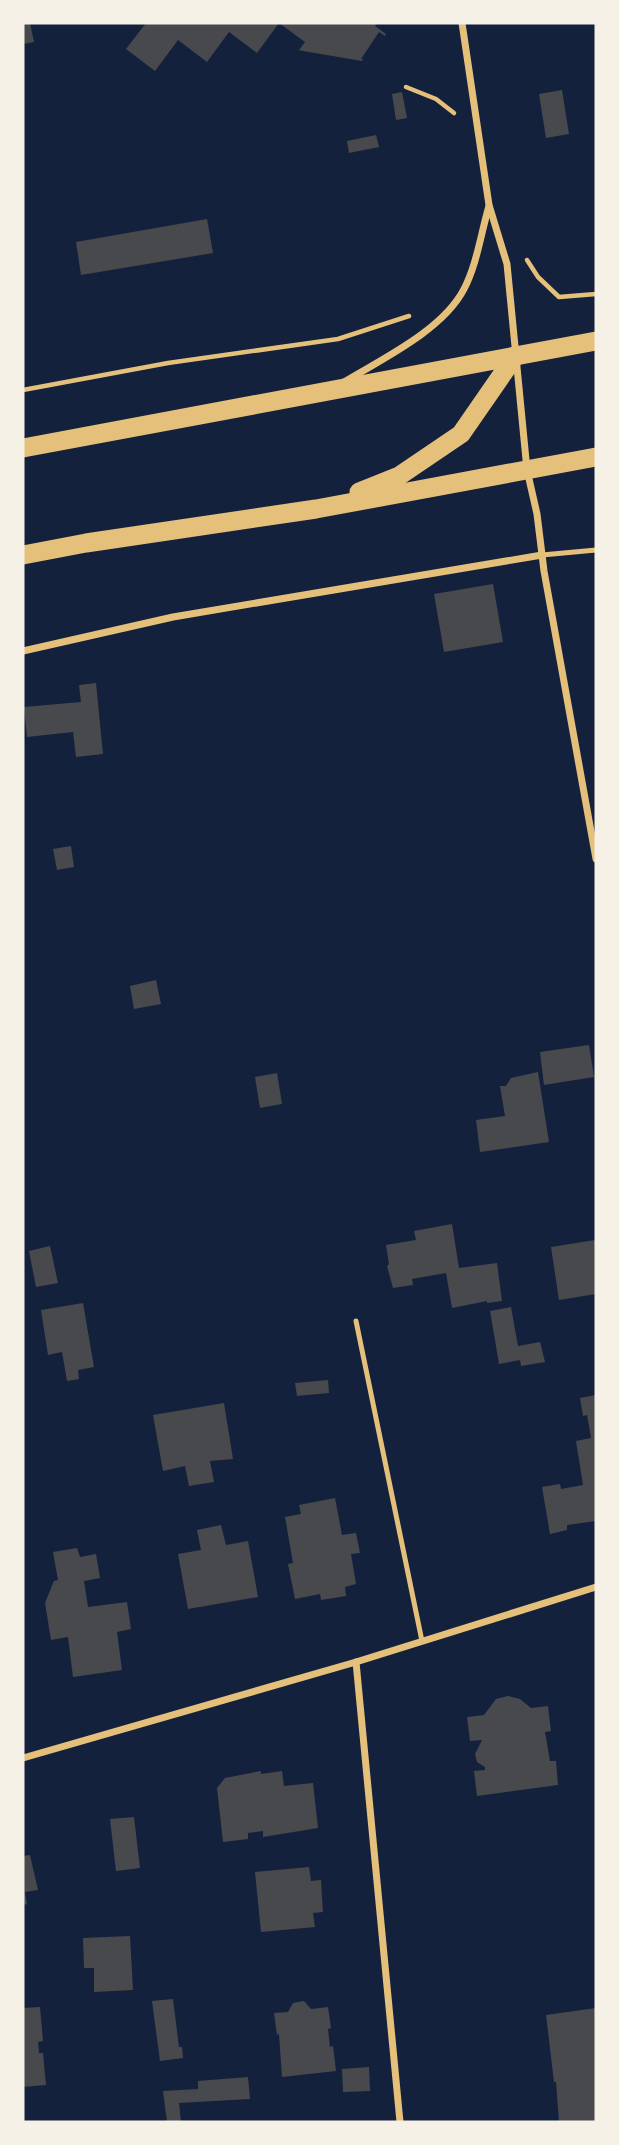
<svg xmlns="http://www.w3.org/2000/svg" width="619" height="2145" viewBox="0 0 619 2145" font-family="'Fira Sans',sans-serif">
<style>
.building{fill:#48494c}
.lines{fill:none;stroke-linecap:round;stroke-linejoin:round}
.path{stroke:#e5c07b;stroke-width:4.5}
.service{stroke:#e5c07b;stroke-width:5}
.minor{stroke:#e5c07b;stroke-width:7}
.trunk{stroke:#e5c07b;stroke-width:19}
</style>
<rect width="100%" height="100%" fill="#14213d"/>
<g class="building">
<path d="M23,23H30L34,42L23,44Z"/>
<path d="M146,23H279L257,53L229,32L207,62L178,40L155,71L126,49Z"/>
<path d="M279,23H377L375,26L386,34L385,36L379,32L361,59H363L362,61L303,51L299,50L305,42Z"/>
<path d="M562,90L569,134L546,138L539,94Z"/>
<path d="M402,92L407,118L396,120L392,94Z"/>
<path d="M376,135L379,147L349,153L347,141Z"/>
<path d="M207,219L213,253L81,275L76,242Z"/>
<path d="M493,584L503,642L444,652L434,594Z"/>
<path d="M96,683L103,754L76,757L73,732L27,737L24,707L81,702L79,685Z"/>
<path d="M71,846L74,867L57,870L53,849Z"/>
<path d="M156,980L161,1004L134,1009L130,986Z"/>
<path d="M589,1045L594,1077L544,1085L540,1052Z"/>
<path d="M538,1072L549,1142L480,1152L476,1120L505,1116L500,1086H506L511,1078Z"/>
<path d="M277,1073L282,1104L260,1108L255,1077Z"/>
<path d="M452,1224L459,1268L497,1263L502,1301L487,1303V1301L452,1308L446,1273L412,1279L413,1285L393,1288L387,1266L389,1264L386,1245L416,1240L414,1231Z"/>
<path d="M595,1240L596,1294L559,1300L551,1247Z"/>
<path d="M50,1246L58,1283L36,1287L29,1251Z"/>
<path d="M83,1303L94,1367L78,1370L79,1379L67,1381L62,1352L48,1355L41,1310Z"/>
<path d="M511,1307L518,1346L540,1342L545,1362L521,1366L520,1360L499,1364L490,1311Z"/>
<path d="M328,1380L329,1393L297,1396L295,1383Z"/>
<path d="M596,1395V1521L567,1525V1530L550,1534L542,1487L560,1484L561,1489L583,1485L576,1441L591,1438L587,1415L583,1416L580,1398Z"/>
<path d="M224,1403L233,1459L210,1461L214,1482L189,1486L185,1466L163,1471L153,1415Z"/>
<path d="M335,1498L342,1535L356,1533L360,1553L351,1554L356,1584L345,1587L346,1596L321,1600L320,1594L295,1599L288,1564L293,1563L285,1517L301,1514L299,1505Z"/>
<path d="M221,1525L226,1545L248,1541L258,1597L188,1609L178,1554L201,1550L197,1530Z"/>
<path d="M77,1548L80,1557L96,1554L100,1578L84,1581L88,1607L127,1602L131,1629L117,1632L122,1670L73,1677L68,1637L51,1640L45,1603L54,1581L58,1580L53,1552Z"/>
<path d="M508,1696L520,1699L531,1708L548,1706L551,1731L545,1732L550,1761H556L558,1785L477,1796L474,1771L485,1770V1767L477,1762L475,1754L482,1740L470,1741L467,1717L484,1715L496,1699Z"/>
<path d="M261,1771V1774L282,1771L284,1786L313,1783L318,1828L263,1837V1831L248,1833V1839L223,1842L217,1788L225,1778Z"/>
<path d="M134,1817L140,1868L116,1871L110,1819Z"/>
<path d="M30,1855L38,1890L25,1892L27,1904L23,1905V1856Z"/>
<path d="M309,1867L311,1881L321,1880L322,1897L323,1912L313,1913L315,1927L261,1932L255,1872Z"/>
<path d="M130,1936L133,1990L94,1992V1968H84L83,1938Z"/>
<path d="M173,1999L179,2047H182L183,2058L160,2061L152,2001Z"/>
<path d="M304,2001L311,2009L328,2007L331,2028L328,2029L330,2047L333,2046L336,2071L282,2077L279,2034L277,2035L274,2013L288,2012L293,2003Z"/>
<path d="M40,2007L43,2041L38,2042L39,2053H43L46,2085L23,2087V2008Z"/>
<path d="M596,2008V2122H559L556,2082H554L546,2015Z"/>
<path d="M369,2067L370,2091L343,2092L342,2069Z"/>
<path d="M248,2077L250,2099L179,2103L181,2122H167L163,2091L198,2089V2081Z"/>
</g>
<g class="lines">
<g class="path">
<path d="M406,87L436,99L454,113"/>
<path d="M527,260L538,277L559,297L596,294"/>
<path d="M23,390L168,363L338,339L409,316"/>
</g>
<g class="service">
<path d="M542,555L596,550"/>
<path d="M356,1321L422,1641"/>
</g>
<g class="minor">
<path d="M462,23L489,205L507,264L527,470L537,514L544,571L596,859"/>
<path d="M344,382C382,359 443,330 464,289C477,264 481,233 489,206"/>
<path d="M23,651L173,617L542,555"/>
<path d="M356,1662L400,2122"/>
<path d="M23,1758L356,1662L596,1587"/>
</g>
<g class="trunk">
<path d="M23,448L596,341"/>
<path d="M359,492L399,476L461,434L515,356"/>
<path d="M23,555L86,543L316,509L596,457"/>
</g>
</g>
<rect width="619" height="2145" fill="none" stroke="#f6f1e7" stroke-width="49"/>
</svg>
